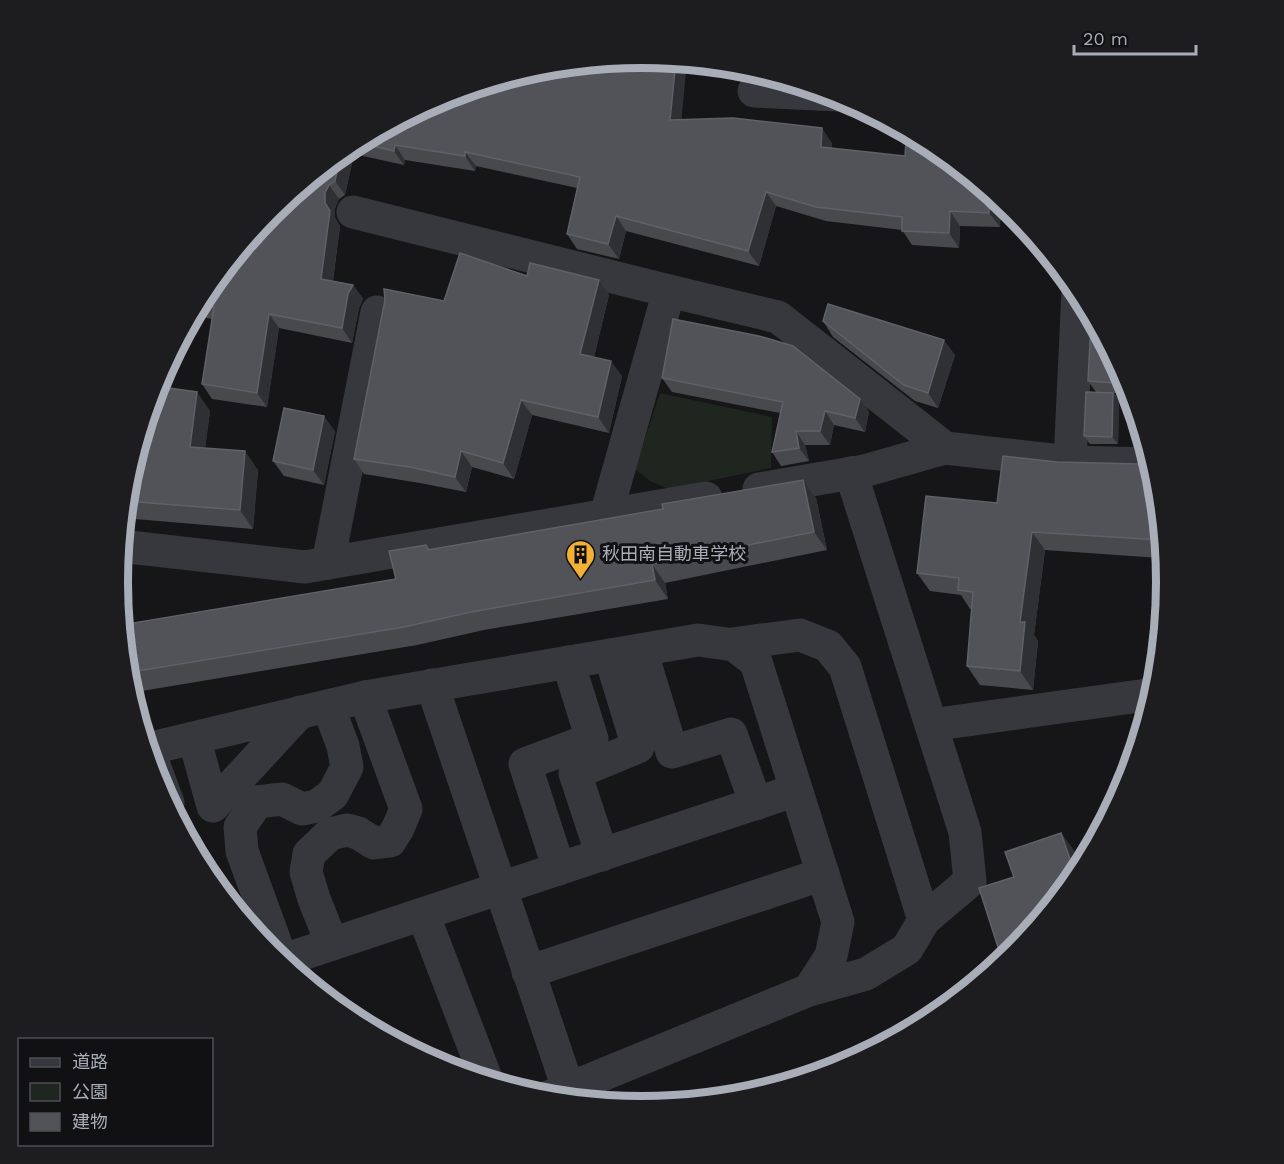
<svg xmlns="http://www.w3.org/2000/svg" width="1284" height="1164" viewBox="0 0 1284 1164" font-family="'Work Sans','Noto Sans JP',sans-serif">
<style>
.green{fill:#1e261f}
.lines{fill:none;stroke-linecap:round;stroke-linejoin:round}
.minor{stroke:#37383d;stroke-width:33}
.wall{fill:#47494d}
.shaded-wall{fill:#2f3033}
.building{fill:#525359;stroke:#5f6168;stroke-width:1.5}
.labels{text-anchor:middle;stroke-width:6;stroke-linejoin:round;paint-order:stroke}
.poi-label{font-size:18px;fill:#a8adb8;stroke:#111113;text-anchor:start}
.rim{fill:none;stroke:#a8adb8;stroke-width:8}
</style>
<rect width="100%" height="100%" fill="#161618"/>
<path class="green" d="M660,393L772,417L771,468L669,489L650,481L635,469Z"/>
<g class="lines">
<g class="minor">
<path d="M754,91L838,95"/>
<path d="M353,212L669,291L778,317L945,448"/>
<path d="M1070,462L1078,290"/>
<path d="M851,473L965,832L970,881L924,920"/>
<path d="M759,489L864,471L945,448L1070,462L1152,464"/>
<path d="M606,515L669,291"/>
<path d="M120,546L305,567L706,498"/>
<path d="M328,563L377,312"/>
<path d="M732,644L800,635L828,646L845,667L924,920L907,949L866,974L809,990"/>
<path d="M641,650L672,752L731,734L756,804"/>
<path d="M432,685L568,1088"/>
<path d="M931,725L1154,694"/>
<path d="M194,738L213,806L300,712"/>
<path d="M147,749L365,697L698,640L734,645L756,662L838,922L831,956L809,990L546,1098"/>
<path d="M148,749L168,803"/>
<path d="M602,855L575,773L638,747L610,655"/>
<path d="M559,869L525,764L592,739L568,662"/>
<path d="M423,914L487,1081"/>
<path d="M332,944L314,899L306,872L309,854L330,834L347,830L358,833L374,843L390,841L398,828L406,809L365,697"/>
<path d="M281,961L796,790"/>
<path d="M282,961L242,851L240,827L257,802L282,799L302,809L317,806L333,794L347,767L343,746L328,706"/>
<path d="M528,972L823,874"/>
</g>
</g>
<g class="wall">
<path d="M441,97L682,120L832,143V148L905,156L934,146L1001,200L1000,227L960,226L959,248L912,245L902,230L826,221L776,206L759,266L626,231L619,259L577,249L567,234L577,188L476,166L475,171L405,160L404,165L354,154L345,195L339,199L335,208V218L340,226L333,281L353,285L363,299L359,308L352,343L279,328L267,407L212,399L202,384L212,319L192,315L206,290L271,211L351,145Z"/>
<path d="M527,276L599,280L609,295L594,357L622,376L609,433L532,415L514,479L472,467L466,492L420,483L364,474L354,459L444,301Z"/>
<path d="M823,321L955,355L938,408L915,401L833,337Z"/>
<path d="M662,378L860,399L869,412L865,432L834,425L830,445H805L809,461L781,466L772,452L780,413L672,392Z"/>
<path d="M1088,381H1127L1131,394L1114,393L1119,400L1118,444H1090L1084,436L1096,392Z"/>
<path d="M210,411L205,448L258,470L253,529L123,518L127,479Z"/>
<path d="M335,431L324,485L284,476L273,461Z"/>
<path d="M1057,462L1139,464L1149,462L1167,582L1162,631L1157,623L1160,558L1045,550L1034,635L1038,641L1033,690L980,685L967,666L972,609H970L961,595L930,591L917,573L997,503Z"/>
<path d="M803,480L816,498L827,550L665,583L668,599L484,630L417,645L130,693L127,684L121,625L396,579L426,545L430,549L663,509Z"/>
<path d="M1061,833L1077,855L1078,860V874L1013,953L1007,959L998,947L1014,877Z"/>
</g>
<g class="shaded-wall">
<path d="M676,60L687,61L680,135L670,120Z"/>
<path d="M822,128L832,143V162L821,147Z"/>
<path d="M395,145L405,160L404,165L394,151Z"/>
<path d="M349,147L354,154L345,195L335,181L341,153Z"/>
<path d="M465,152L476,166L475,171L465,156Z"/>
<path d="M329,185L339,199L335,208V218L340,226L331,293L321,279L325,203V193Z"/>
<path d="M766,192L776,206L759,266L748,251Z"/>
<path d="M990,192L1001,200L1000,227L989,213Z"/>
<path d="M950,211L960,226L959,248L949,233Z"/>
<path d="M616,216L626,231L619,259L608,244Z"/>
<path d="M599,280L609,295L591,369L580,354Z"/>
<path d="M353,285L363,299L359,308L352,343L342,328L348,294Z"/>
<path d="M269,314L279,328L267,407L257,393Z"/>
<path d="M944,340L955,355L938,408L928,393Z"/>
<path d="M611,361L622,376L609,433L598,417Z"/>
<path d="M197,392L210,411L203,465L190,447Z"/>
<path d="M1113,393L1119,400L1118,444L1112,437Z"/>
<path d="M860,399L869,412L865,432L855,418Z"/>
<path d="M521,400L532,415L514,479L503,463Z"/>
<path d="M825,411L834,425L830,445L820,431Z"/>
<path d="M324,416L335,431L324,485L313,470Z"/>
<path d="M796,431L805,445L809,461L799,448Z"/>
<path d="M245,451L258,470L253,529L240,510Z"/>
<path d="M461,451L472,467L466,492L455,477Z"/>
<path d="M803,480L816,498L827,550L814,532Z"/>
<path d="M1032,532L1045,550L1034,635L1038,641L1033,690L1020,671V622Z"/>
<path d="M652,564L665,583L668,599L655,580Z"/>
<path d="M1061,833L1077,855L1081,869L1071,862Z"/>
</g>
<g class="building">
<path d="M642,57L676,60L670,120L733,118L822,128L821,147L905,156L906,141L927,142L934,146L990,192L989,213L950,211L949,233L902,231V217L816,207L766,192L748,251L616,216L608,244L567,234L580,177L465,152V156L395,145L394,151L356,142L441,97L540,67Z"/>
<path d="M341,153L335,181L329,185L325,193V203L330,211L321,279L353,285L348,294L342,328L269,314L257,393L202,384L214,307L198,304L206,290L271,211Z"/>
<path d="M460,253L527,276L530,263L599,280L580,354L611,361L598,417L521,400L503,463L461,451L455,477L410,467L354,459L385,300L384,289L444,301Z"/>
<path d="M828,304L944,340L928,393L904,385L823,321Z"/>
<path d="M673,319L759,336L793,346L860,399L855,418L825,411L820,431H796L799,448L772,452L783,402L662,378Z"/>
<path d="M1091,323H1096L1128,384L1088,381Z"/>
<path d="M155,386L197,392L190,447L245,451L240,510L125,501L127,479Z"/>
<path d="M1086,392L1113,393L1112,437L1084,436Z"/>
<path d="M284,408L324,416L313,470L273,461Z"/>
<path d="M1003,456L1057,462L1139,464L1149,462L1151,459L1157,480L1167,582L1163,624L1157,623L1161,540L1032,532L1020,622H1025L1020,671L967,666L973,592L958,590L959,578L917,573L926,496L997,503Z"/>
<path d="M803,480L814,532L652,564L655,580L471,612L404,627L126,673L121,625L396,579L389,551L426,545L428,550L663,509L662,504Z"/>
<path d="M1061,833L1071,862L1088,857L1078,874L1026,937L998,947L979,888L1014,877L1005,852Z"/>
</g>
<defs>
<symbol id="building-pin" viewBox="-11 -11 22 30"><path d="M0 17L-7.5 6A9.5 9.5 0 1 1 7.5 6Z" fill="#f2b134" stroke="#111113"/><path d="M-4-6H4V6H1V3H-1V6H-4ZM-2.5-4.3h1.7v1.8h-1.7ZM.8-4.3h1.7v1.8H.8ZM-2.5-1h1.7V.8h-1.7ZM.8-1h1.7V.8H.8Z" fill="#111"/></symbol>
</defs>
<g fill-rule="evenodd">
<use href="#building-pin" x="564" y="538" width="33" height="45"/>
</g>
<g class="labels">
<g class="poi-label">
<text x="602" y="560">秋田南自動車学校</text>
</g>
</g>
<path d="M0 0H1284V1164H0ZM128 582a514 514 0 1 1 1028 0a514 514 0 1 1-1028 0Z" fill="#1d1d20" fill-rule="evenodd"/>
<path class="rim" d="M128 582a514 514 0 1 1 1028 0a514 514 0 1 1-1028 0Z"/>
<rect x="18" y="1038" width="195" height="108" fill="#111113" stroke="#4d4f55" stroke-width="1.5"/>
<rect x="30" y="1058" width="30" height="9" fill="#37383d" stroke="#4d4f55" stroke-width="1.5"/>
<text x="72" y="1068" font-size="18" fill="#a8adb8">道路</text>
<rect x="30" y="1083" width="30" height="18" fill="#1e261f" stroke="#4d4f55" stroke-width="1.5"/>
<text x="72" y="1098" font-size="18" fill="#a8adb8">公園</text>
<rect x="30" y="1113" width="30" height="18" fill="#525359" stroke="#4d4f55" stroke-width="1.5"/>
<text x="72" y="1128" font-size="18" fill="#a8adb8">建物</text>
<path d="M1074 45v9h122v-9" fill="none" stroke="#a8adb8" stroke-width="3"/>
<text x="1083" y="45" font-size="18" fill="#a8adb8" stroke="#111113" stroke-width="4.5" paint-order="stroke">20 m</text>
</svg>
